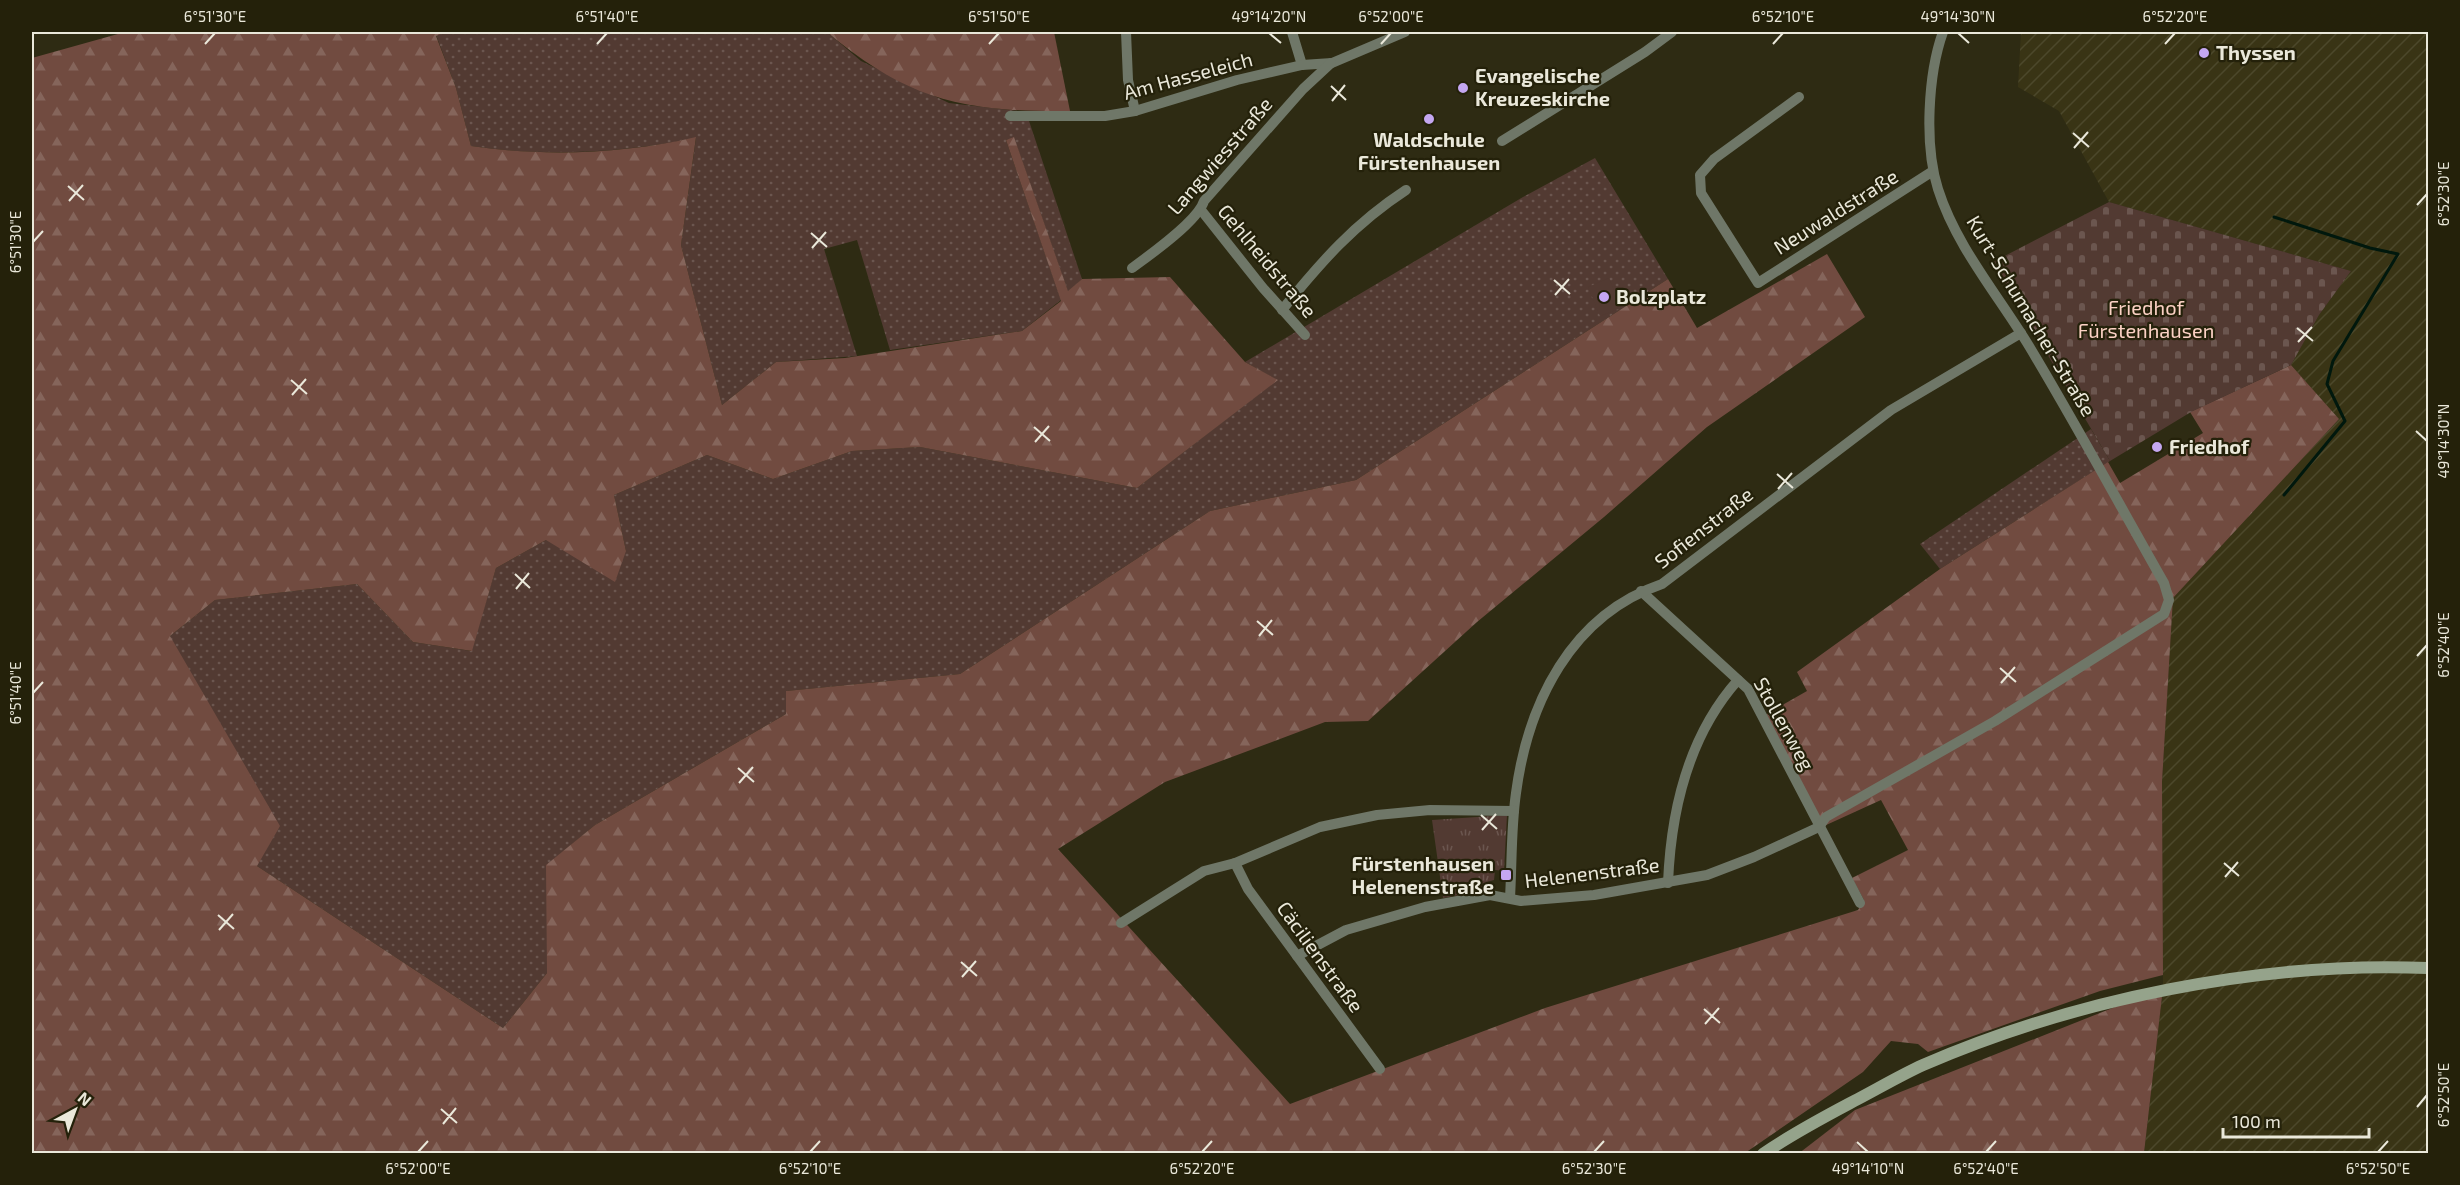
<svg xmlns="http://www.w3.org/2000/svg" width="2460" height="1185" viewBox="0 0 2460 1185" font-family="'Exo 2',sans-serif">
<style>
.industrial{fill:url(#industrial-furrows)}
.grass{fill:url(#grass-dots)}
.forest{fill:url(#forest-firs)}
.cemetery{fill:url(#cemetery-stones)}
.park{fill:url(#park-tufts)}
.garden{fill:#523a32}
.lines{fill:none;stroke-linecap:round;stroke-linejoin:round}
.stream{stroke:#00180d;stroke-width:3}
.minor{stroke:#6f7768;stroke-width:10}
.secondary{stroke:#95a38b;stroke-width:12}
.ticks{fill:none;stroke:#eae8da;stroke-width:2}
.poi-dot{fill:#c4a7f1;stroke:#24210a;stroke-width:2}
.labels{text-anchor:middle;stroke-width:4.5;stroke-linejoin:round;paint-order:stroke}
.poi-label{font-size:20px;font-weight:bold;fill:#eae8da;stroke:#24210a;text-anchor:start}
.street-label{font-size:20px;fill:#eae8da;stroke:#24210a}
.park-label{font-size:20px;fill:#fbd1c4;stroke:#24210a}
.neatline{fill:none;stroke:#eae8da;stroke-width:2}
.ticks-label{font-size:15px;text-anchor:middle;fill:#eae8da}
</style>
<defs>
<pattern id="industrial-furrows" width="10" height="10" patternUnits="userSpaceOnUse" patternTransform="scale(1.5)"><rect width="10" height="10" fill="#393415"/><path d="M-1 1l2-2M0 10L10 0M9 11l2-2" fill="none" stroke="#4c482b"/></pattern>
<pattern id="grass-dots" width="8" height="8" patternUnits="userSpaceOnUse" patternTransform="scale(1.5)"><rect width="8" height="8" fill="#523a32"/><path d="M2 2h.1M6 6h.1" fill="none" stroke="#6b564f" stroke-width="1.8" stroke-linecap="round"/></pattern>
<pattern id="forest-firs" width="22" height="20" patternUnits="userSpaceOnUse" patternTransform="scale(1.5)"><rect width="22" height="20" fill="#714b40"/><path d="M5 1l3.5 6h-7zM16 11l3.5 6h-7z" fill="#85655b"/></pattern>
<pattern id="cemetery-stones" width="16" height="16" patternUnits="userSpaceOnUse" patternTransform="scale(1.5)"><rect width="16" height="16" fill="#523a32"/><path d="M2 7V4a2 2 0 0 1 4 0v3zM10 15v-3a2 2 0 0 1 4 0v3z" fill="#6b564f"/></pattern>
<pattern id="park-tufts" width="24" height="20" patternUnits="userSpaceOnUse" patternTransform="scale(1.5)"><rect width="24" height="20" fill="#523a32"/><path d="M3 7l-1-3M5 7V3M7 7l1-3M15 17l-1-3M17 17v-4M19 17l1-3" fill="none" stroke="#6b564f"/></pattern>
</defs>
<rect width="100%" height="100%" fill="#2e2b13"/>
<path class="industrial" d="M2021,32H2428V1153H2144L2163,988L2162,782L2173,598L2339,419L2291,365L2319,315L2351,271L2109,202L2059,111L2018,87Z"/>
<g class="grass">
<path d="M445,32H827L861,61L949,103L1026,112L1082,279L1068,292L1014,138L1006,140L1061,300L1022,331L890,350L857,240L824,249L857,356L776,362L722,405L681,245L696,138C623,153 544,157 471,146L456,88L436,35Z"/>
<path d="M1595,158L1668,279L1356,480L1210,511L960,674L786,691V714L595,825L547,865V973L503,1028L257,866L170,636L215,600L357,584L413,642L471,651L496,568L546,540L626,551L614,495L707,455L773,479L852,451L920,447L1137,488L1277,380L1245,362L1523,197Z"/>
<path d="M2091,429L2110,461L1940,569L1920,544Z"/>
</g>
<g class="forest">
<path d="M125,32H445L436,36L456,88L471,146C544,157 624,154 696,137L681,245L722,405L776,362L845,358L1022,331L1061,301L1006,140L1014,137L1068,291L1082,279L1170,277L1245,362L1278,380L1137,488L920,447L852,451L773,479L707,455L614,495L626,551L615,582L546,540L496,568L472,651L413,642L357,584L215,600L170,636L280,826L257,866L503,1028L547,973L546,865L595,825L786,714V691L960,674L1210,511L1356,480L1668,279L1697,328L1827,254L1865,317L1707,427L1604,517L1477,622L1368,721L1325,722L1165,782L1058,849L1290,1104L1545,1008L1858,910L1864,900L1852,878L1908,850L1881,800L1824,826L1765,715L1807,691L1797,672L1940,569L2108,462L2120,483L2203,433L2190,412L2291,365L2339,419L2173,598L2162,782L2163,975L2100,991L1928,1052L1918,1044L1891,1041L1863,1072L1745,1153L32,1154V58Z"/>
<path d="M827,32H1054L1070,111C964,112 909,101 827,32Z"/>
<path d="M2163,988L2144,1153L1798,1154L1855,1110Z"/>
</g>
<path class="cemetery" d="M2109,202L2351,271L2319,315L2291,365L2191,412L2110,461L1993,262Z"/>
<path class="park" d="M1507,815L1504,871L1495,870L1494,880L1487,882L1486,890L1443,898L1432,820Z"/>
<path class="garden" d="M1609,278L1621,308L1600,316L1588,287Z"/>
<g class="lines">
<path class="stream" d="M2274,217L2370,248L2398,254L2333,361L2327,384L2345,421L2284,495"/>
<g class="minor">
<path d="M1126,32L1128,80L1135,111"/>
<path d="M1292,32L1302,65"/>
<path d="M1799,97L1714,159L1700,175L1701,193L1758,283L1933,171"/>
<path d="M1010,116H1105L1135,111L1237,80L1302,65L1332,63L1405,32"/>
<path d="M1502,141L1645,52L1672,32"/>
<path d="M1201,210L1263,288L1305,335"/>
<path d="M1132,268C1150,255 1198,221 1204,201L1303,89L1331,63"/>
<path d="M1282,310C1321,262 1354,224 1406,190"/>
<path d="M1641,591L1748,689L1860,903"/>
<path d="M1235,863L1248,889L1380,1069"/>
<path d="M1668,883C1671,810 1688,736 1738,680"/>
<path d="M1510,898C1512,863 1511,828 1516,793C1528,703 1571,615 1662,584L1891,410L2021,333"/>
<path d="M1121,923L1204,871L1235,863L1320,827L1377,815L1430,810L1514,811"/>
<path d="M1297,956L1346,930L1425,907L1490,895L1521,901L1594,895L1707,875L1754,857L1819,827L1826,817L1995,721L2164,614L2169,600L2164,583C2119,504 2076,424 2029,346C1998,295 1956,246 1938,189C1924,145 1928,74 1943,32"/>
</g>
<path class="secondary" d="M1763,1154C1793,1133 1826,1116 1858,1099C1879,1088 1901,1075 1923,1065C2075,999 2262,961 2428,968"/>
</g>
<path class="ticks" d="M1269,33L1281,43M1958,33L1969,43M205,44L215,33M597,44L607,33M989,44L999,33M1381,44L1391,33M1773,44L1783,33M2165,44L2175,33M1331,86L1346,100M1332,101L1345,85M2073,133L2089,147M2074,148L2088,132M68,186L84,200M69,201L83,185M2417,205L2427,194M811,233L827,247M33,242L43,231M812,248L826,232M1554,280L1570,294M1555,295L1569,279M2297,328L2313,341M2298,342L2312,327M291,380L307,394M292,395L306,379M1034,427L1050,441M2416,431L2427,441M1035,442L1049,426M1777,474L1793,488M1778,489L1792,473M515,574L530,588M516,589L529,573M1257,621L1273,635M1259,636L1272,620M2417,656L2427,645M2000,668L2016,682M2001,683L2015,667M33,693L43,682M738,768L754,782M739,783L753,767M1481,815L1497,829M1482,830L1496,814M2224,863L2239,876M2225,877L2238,862M218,915L234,929M219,930L233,914M961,962L977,976M962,977L976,961M1704,1009L1720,1023M1705,1024L1719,1008M2417,1107L2427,1095M441,1109L457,1123M443,1124L456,1108M1857,1142L1868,1152M418,1152L428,1141M810,1152L820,1141M1202,1152L1212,1141M1594,1152L1604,1141M1986,1152L1996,1141M2378,1152L2388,1141"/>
<g class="poi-dot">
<circle cx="2204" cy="53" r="6"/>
<circle cx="1463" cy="88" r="6"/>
<circle cx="1429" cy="119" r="6"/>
<circle cx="1604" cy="297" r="6"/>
<circle cx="2157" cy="447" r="6"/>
<rect x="1500" y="869" width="12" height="12" rx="3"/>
</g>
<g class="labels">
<g class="poi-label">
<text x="2216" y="60">Thyssen</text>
<text x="1475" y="83">Evangelische<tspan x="1475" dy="23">Kreuzeskirche</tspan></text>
<text x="1429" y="147" text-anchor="middle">Waldschule<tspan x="1429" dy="23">Fürstenhausen</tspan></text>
<text x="1616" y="304">Bolzplatz</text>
<text x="2169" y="454">Friedhof</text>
<text x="1494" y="871" text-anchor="end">Fürstenhausen<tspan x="1494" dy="23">Helenenstraße</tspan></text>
</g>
<g class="street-label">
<text transform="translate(1188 76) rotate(-15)" y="7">Am Hasseleich</text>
<text transform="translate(1220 156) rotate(-49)" y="7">Langwiesstraße</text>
<text transform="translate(1836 212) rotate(-32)" y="7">Neuwaldstraße</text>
<text transform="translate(1267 261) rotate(50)" y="7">Gehlheidstraße</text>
<text transform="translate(2031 316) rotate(59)" y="7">Kurt-Schumacher-Straße</text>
<text transform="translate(1704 528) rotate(-38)" y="7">Sofienstraße</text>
<text transform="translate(1784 724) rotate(61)" y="7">Stollenweg</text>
<text transform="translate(1592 873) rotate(-7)" y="7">Helenenstraße</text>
<text transform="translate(1320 957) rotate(54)" y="7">Cäcilienstraße</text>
</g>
<g class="park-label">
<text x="2146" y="315">Friedhof<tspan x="2146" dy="23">Fürstenhausen</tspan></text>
</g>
</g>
<rect width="2460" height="1185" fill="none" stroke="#24210a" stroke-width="66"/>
<g transform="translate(75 1110) rotate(41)" stroke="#24210a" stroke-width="4.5" paint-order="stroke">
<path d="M0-4.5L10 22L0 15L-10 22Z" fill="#eae8da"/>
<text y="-9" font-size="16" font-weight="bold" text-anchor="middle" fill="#eae8da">N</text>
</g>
<path d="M2223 1128v9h146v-9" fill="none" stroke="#eae8da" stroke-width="3"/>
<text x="2232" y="1128" font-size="18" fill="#eae8da" stroke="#24210a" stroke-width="4.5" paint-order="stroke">100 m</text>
<rect x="33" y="33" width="2394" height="1119" class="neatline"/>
<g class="ticks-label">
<text x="215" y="22">6°51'30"E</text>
<text x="607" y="22">6°51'40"E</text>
<text x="999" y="22">6°51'50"E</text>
<text x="1269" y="22">49°14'20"N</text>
<text x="1391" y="22">6°52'00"E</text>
<text x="1783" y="22">6°52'10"E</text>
<text x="1958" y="22">49°14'30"N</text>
<text x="2175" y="22">6°52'20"E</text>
<text transform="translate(2444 194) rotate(-90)" y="5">6°52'30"E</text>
<text transform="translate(16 242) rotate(-90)" y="5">6°51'30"E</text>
<text transform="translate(2444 441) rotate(-90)" y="5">49°14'30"N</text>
<text transform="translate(2444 645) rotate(-90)" y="5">6°52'40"E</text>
<text transform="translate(16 693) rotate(-90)" y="5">6°51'40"E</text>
<text transform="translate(2444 1095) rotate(-90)" y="5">6°52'50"E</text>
<text x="418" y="1174">6°52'00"E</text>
<text x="810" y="1174">6°52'10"E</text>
<text x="1202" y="1174">6°52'20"E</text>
<text x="1594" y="1174">6°52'30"E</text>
<text x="1868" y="1174">49°14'10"N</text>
<text x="1986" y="1174">6°52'40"E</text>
<text x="2378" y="1174">6°52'50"E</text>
</g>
</svg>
